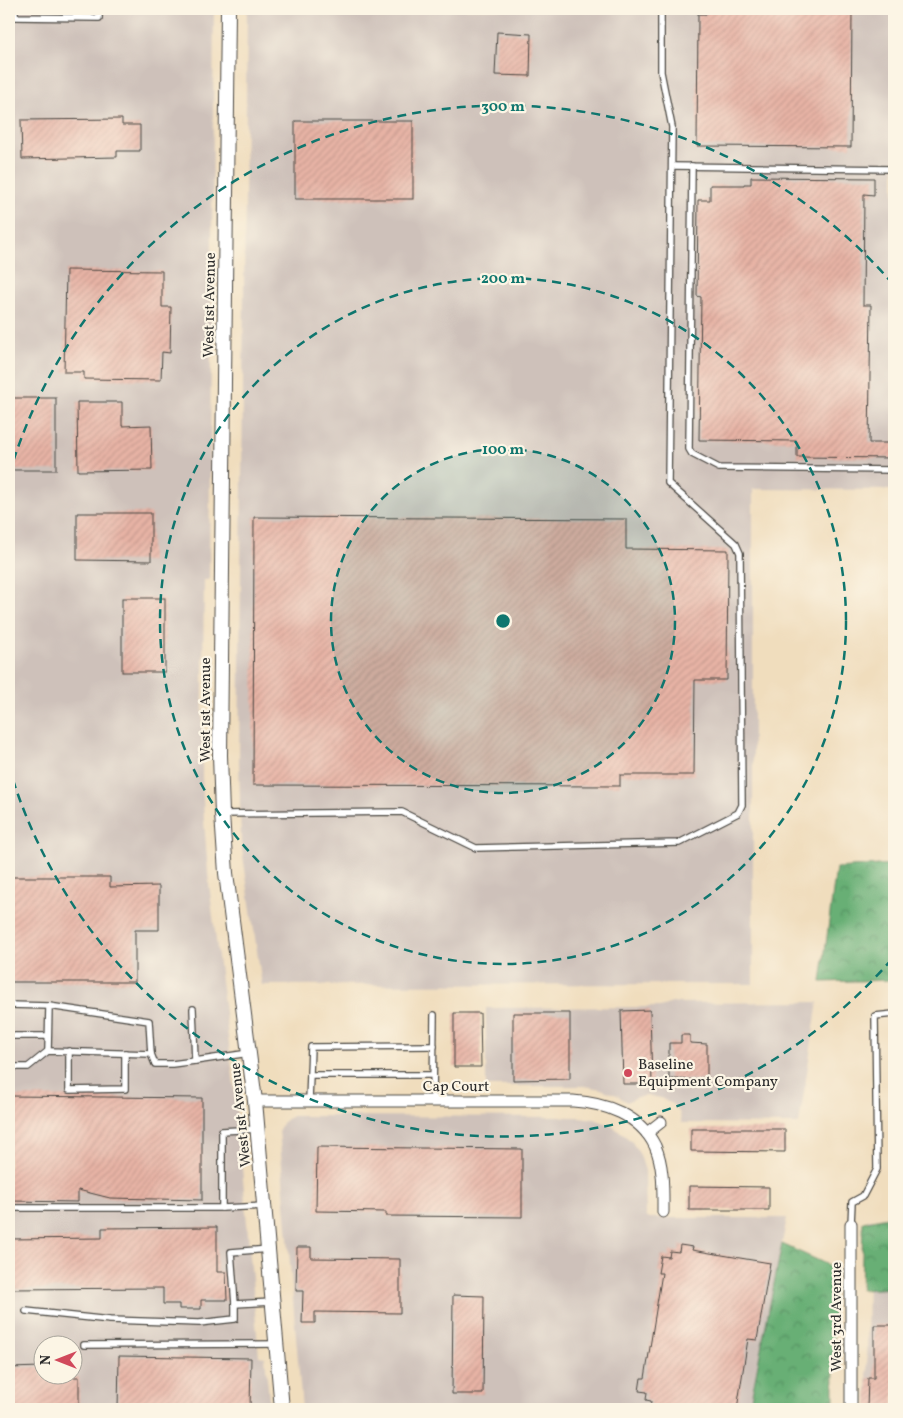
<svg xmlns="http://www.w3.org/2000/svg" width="903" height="1418" viewBox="0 0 903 1418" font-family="Vollkorn,serif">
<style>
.industrial{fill:#cec1ba;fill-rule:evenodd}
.forest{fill:url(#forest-crowns);stroke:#496d50}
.building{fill:url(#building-hatch)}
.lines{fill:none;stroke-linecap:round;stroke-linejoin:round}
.service-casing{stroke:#494641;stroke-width:8}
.minor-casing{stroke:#494641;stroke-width:13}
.tertiary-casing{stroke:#494641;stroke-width:16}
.service{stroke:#fff;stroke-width:5.5}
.minor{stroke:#fff;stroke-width:11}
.tertiary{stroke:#fff;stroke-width:14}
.ring{fill:none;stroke:#0f766e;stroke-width:2.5;stroke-dasharray:9 6}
.poi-dot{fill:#d1495b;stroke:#fcf5e5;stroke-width:2}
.labels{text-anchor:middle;stroke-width:4.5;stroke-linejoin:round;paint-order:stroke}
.street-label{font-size:15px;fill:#2b2b2b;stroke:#fcf5e5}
.poi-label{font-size:15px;fill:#2b2b2b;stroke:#fcf5e5;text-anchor:start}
.centre{fill:#0f766e;stroke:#fcf5e5;stroke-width:2.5}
.ring-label{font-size:15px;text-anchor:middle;font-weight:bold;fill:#0f766e;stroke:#fcf5e5;stroke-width:4.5;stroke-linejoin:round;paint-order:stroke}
</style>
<defs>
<pattern id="forest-crowns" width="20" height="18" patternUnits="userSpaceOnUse" patternTransform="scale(1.25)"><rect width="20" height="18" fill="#67af75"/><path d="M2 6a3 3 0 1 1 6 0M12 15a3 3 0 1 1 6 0" fill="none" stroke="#558f60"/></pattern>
<pattern id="building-hatch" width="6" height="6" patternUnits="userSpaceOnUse" patternTransform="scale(1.25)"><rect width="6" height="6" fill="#e7b3a5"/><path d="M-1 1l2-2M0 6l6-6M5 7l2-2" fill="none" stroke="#c69a8e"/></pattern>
</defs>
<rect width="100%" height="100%" fill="#fcf5e5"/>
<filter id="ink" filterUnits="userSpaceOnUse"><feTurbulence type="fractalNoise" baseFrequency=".02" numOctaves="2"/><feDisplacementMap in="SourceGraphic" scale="10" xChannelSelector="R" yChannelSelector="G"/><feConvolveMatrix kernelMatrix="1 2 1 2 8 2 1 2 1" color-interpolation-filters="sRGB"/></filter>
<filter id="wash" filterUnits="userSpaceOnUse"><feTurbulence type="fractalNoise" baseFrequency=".0096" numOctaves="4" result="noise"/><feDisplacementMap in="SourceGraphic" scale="20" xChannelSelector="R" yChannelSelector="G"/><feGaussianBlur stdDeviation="1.12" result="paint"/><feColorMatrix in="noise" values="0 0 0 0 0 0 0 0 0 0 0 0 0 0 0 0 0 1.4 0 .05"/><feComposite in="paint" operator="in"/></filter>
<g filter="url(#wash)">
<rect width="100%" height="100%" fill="#f0ddbd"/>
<g class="industrial">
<path d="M9,9H214L209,580H204L202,776L204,821L209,884L236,1101L259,1356L265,1357L270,1409H9ZM42,1346H72V1376H42Z"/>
<path d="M247,9H894V490L753,489V984L262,985L241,842L239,760Z"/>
<path d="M818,1002L799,1124L682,1123L679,1112L672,1104L661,1098L649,1096L637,1097L627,1102L617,1095L601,1089L584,1086H486V1008L660,1007L672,1003Z"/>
<path d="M293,1116L580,1117L594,1119L608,1124L621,1132L632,1142L640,1155L645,1171L646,1218H787L749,1409H302L279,1130L282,1123L287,1119Z"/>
<path d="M868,1219H894V1409H867Z"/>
</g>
<g class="forest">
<path d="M894,864V980L821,982L836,868Z"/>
<path d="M894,1121V1288L861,1290L863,1222L887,1217Z"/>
<path d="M782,1244L833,1267L834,1409H749Z"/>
</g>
<g id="blocks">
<g class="building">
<path d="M706,9H852L851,147L697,146L698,14H706Z"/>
<path d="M497,32L531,34L530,76L495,75Z"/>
<path d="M122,119V125H140V151H117V157L22,159L21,120Z"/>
<rect x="295" y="121" width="118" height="78"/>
<path d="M751,177L874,178V195L864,194L863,305H871L869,443H894V458L797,457V441L699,440L701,297L697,296L698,200H710V185H744V184H751Z"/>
<path d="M66,270L162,271V307H171L170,353L162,352L161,380L84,379V372H64Z"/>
<rect x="9" y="398" width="47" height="72"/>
<path d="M77,402H122V426L151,425L152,470L78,471Z"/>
<path d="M77,513H151V561L77,560Z"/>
<path d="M254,517L626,519V549L728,550L727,680H695L694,775H620V786L253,785Z"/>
<rect x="122" y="598" width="43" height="74"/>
<path d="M9,877H110V887L159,886V930H135V982H9Z"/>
<path d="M650,1010L652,1084H623L621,1011Z"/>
<path d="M454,1013H480L481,1067H454Z"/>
<path d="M513,1013H570V1079L513,1080Z"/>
<path d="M681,1035H690V1043L707,1044V1080L669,1079V1043H681Z"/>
<path d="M9,1096L202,1098V1200L110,1198L78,1190V1202L9,1201Z"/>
<path d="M691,1129H785V1152L691,1151Z"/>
<path d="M317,1147L522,1149V1217L386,1216V1212L316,1211Z"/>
<path d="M689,1186L769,1187V1210H689Z"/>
<path d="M217,1227V1272H226L227,1300H201V1309H179V1304H163V1288L9,1289V1239L102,1238V1228Z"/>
<path d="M680,1245L693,1247L692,1250L770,1263L757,1340L748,1339L737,1409H650L651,1401L646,1400L647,1392L639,1391L641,1378H645L662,1273H658L661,1256L669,1257L670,1251L679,1252Z"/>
<path d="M297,1247H311V1258L400,1259V1313L315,1312V1323H302L303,1291H296Z"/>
<path d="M453,1295L484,1296L483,1394H452Z"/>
<path d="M874,1325H894V1409H867L868,1378H874Z"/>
<path d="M119,1356L251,1358L250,1409H118Z"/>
<path d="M42,1367V1376H52V1377H79V1409H9V1368Z"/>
</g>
</g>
</g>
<g filter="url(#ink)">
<use href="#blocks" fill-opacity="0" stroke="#494641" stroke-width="1"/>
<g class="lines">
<defs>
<g id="service">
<path d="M15,9V17L99,18V9"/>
<path d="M894,9V10"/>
<path d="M672,166L894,169"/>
<path d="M692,166L689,449L692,454L719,468L894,470"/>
<path d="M222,814L402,812L476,848L679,843L738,813L742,805L740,553L736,544L668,483L672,127L661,72V9"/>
<path d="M9,1005L49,1006L149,1021L151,1054L155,1064H172L195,1061"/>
<path d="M193,1009L195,1061L249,1053"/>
<path d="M9,1036H48"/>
<path d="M48,1051L49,1006"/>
<path d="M69,1051V1090L125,1089V1053"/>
<path d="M9,1067H28L48,1051L151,1054"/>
<path d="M310,1075H433"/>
<path d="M309,1101L311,1047L434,1046"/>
<path d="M433,1101L434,1015"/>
<path d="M9,1208H222V1131L257,1129"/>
<path d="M222,1208L265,1206"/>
<path d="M851,1224L852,1202L863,1196L877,1169L875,1016L894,1014"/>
<path d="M269,1249L231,1252L235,1304L273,1302"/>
<path d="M26,1311L110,1320L199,1323L235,1319V1304"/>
<path d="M84,1345L277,1344"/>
</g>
<g id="minor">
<path d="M255,1101H573C605,1103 640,1115 655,1146C664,1166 663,1191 663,1212"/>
<path d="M647,1133L661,1122"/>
<path d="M851,1409V1224"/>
</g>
<path id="tertiary" d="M228,9L220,755L222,814L226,873L255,1101L282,1409"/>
</defs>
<use href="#service" class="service-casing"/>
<use href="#minor" class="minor-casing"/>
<use href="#tertiary" class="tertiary-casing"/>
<use href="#service" class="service"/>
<use href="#minor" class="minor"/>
<use href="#tertiary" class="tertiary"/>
</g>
</g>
<circle cx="503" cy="621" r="172" fill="#0f766e" fill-opacity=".12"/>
<g class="ring">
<circle cx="503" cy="621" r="172"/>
<circle cx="503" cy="621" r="343"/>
<path d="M892 959A515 515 0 0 1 9 767M9 475A515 515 0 0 1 892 283"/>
</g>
<circle class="poi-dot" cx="628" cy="1073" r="5"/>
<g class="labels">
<g class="street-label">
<text transform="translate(209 305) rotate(-89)" y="5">West 1st Avenue</text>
<text transform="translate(205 710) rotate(-90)" y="5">West 1st Avenue</text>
<text x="456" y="1091">Cap Court</text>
<text transform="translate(240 1115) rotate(-96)" y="5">West 1st Avenue</text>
<text transform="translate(836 1317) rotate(-90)" y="5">West 3rd Avenue</text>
</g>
<g class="poi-label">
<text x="638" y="1069">Baseline<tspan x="638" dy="17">Equipment Company</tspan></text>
</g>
</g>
<circle cx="503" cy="621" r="8" class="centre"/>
<g class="ring-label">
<text x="503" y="111">300 m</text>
<text x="503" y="283">200 m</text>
<text x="503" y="454">100 m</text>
</g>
<rect width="903" height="1418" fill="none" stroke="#fcf5e5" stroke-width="30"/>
<g transform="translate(58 1360) rotate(270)"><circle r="24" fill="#fcf5e5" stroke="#a8a49b"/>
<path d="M0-4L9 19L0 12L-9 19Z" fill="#d1495b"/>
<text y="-8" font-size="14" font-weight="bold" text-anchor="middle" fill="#2b2b2b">N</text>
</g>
</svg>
